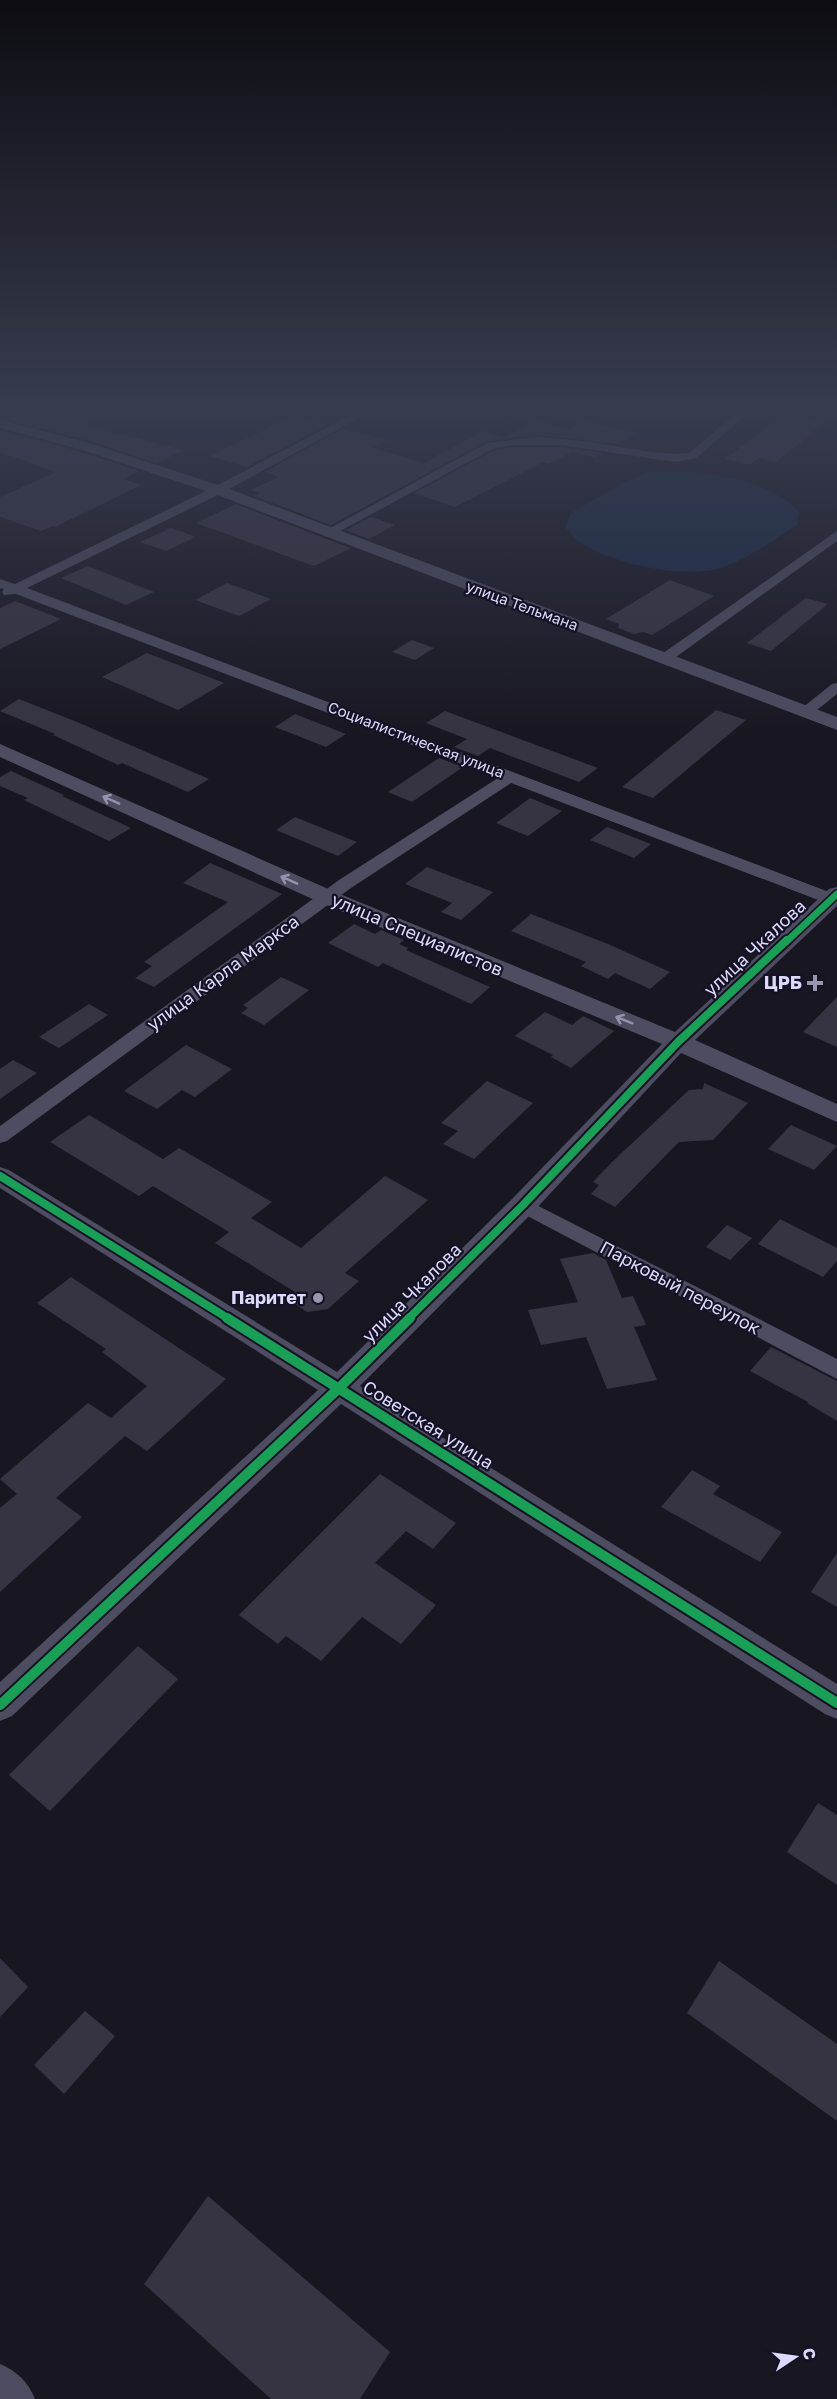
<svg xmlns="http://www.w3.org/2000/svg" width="837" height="2399" viewBox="0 0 837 2399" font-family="'Golos Text',sans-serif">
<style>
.water{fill:#162947}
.building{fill:#363442}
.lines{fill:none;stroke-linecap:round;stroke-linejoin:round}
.minor{fill:#4d4c60;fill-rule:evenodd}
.tertiary{fill:#4d4c60;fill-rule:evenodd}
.cycleway-far2-casing{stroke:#151225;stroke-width:10}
.cycleway-far1-casing{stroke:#151225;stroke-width:12}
.cycleway-casing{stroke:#151225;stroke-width:14}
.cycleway-far2{stroke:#1a9f57;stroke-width:7}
.cycleway-far1{stroke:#1a9f57;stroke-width:8}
.cycleway{stroke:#1a9f57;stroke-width:10}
.oneway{stroke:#9592ae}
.poi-dot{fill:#9895af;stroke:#151225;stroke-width:2}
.labels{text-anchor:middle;stroke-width:4.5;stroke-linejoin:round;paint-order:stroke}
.far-street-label{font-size:15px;fill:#ddd9fb;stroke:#151225}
.street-label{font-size:18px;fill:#ddd9fb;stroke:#151225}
.poi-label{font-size:18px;font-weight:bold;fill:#ddd9fb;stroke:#151225;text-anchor:end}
</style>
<rect width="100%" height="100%" fill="#181621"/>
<path class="water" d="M687,471C729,476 767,482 799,511L797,525C773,540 748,559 720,568C682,579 614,564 581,543C575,539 570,532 565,527L571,513L627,481L650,472Z"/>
<g class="building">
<path d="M23,407L35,411L45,408L88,421L80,424L184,450L157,463L90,441L0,418V416Z"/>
<path d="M784,414L824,423L776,462L759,458L750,465L725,459Z"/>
<path d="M294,416L327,425L247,467L210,456Z"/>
<path d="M536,420L570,429L584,420L635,433L617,444L538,435L487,441L331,525L254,496L260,493L250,490L279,477L264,472L343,429L387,440L372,448L424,463L483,431L504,437Z"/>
<path d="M0,430L78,451L139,471L123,479L141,485L55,527L52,526L41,531L0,517V497L56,472L0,452Z"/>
<path d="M515,447H561L603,453L596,458L572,452L549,464L543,462L455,507L414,493L495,450Z"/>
<path d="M236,504L326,539L351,548L314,566L196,523Z"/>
<path d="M371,517L395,525L369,539L346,530Z"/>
<path d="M171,528L196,537L166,551L140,542Z"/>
<path d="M88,566L154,592L126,605L61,578Z"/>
<path d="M670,580L714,596L652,635L643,632L634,634L618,628L619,624L606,619Z"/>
<path d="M227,583L271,599L239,616L195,600Z"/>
<path d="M806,598L828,604L771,651L747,643Z"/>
<path d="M15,601L61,619L0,649V608Z"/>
<path d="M412,640L434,648L415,660L392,652Z"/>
<path d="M147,653L224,683L178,710L102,677Z"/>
<path d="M19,699L77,722L209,779L188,792L122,763L118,765L53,735L55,734L0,711Z"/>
<path d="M716,710L746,720L653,798L622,787Z"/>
<path d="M445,711L598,768L579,782L490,748L478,756L454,747L467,739L426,723Z"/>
<path d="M295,714L346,734L326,747L275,727Z"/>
<path d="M439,758L463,767L412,802L388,792Z"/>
<path d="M11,771L64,795L62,796L131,828L109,841L24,800L28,798L0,786V777Z"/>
<path d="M530,798L562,811L528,836L496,823Z"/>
<path d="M295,817L357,842L338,856L276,830Z"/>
<path d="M607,827L651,844L634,858L590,840Z"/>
<path d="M210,863L282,894L154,987L135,978L152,966L144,962L228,902L183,883Z"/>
<path d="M427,867L493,892L461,920L441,912L452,903L405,884Z"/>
<path d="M531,914L608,944L670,972L650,989L615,973L608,979L581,966L586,962L511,931Z"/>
<path d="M354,924L375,934L381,930L404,940L399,944L408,948L406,950L490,987L471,1004L383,963L378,967L328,943Z"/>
<path d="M281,977L309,990L264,1025L241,1013L248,1008L243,1005Z"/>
<path d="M837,997V1047L803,1032Z"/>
<path d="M89,1004L108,1015L59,1048L39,1037Z"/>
<path d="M545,1012L572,1025L583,1016L614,1031L571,1068L551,1057L553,1055L515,1036Z"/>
<path d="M186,1045L232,1069L195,1097L182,1090L157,1109L124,1091Z"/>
<path d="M13,1060L37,1073L0,1099V1069Z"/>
<path d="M487,1081L533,1103L474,1159L443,1144L458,1131L441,1123Z"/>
<path d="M704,1083L748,1103L713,1140L679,1142L615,1207L591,1194L599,1185L593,1182L612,1162L689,1090L703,1089Z"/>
<path d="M89,1115L163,1159L179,1148L272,1202L251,1218L301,1248L385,1176L428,1200L345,1273L359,1281L328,1309L307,1312L287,1299L295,1292L215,1243L229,1232L153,1186L139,1196L50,1142Z"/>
<path d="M791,1125L837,1146L814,1170L768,1149Z"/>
<path d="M780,1219L837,1248V1261L823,1277L758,1244Z"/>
<path d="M727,1225L752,1238L730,1260L706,1247Z"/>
<path d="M593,1253L606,1260L622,1298L633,1296L646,1325L634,1327L657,1380L607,1389L586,1337L541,1345L528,1310L578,1302L560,1259Z"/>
<path d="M71,1277L226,1379L147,1451L125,1436L56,1498L82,1517L0,1592V1508L17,1494L0,1479L88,1403L111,1418L147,1386L102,1352L106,1349L37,1303Z"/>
<path d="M771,1347L837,1381V1421L807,1403L808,1402L750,1371Z"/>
<path d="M692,1470L720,1486L713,1494L782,1532L760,1562L661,1507Z"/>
<path d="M380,1474L456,1523L433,1549L406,1531L375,1563L436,1605L401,1644L362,1617L321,1661L286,1636L278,1644L239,1615Z"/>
<path d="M837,1553V1607L811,1592Z"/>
<path d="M138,1646L178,1679L50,1811L9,1775Z"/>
<path d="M818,1803L837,1815V1885L787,1852Z"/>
<path d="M0,1958L28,1987L0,2017Z"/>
<path d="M719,1961L837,2044V2121L687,2013Z"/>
<path d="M85,2011L115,2036L64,2094L34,2065Z"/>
<path d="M208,2196L390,2352L360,2399H271L144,2284Z"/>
</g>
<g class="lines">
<g class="minor">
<path d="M316,405H336L357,411L368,405H382L222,493L27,588L837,895V903H826L511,783L351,888L7,1141L0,1143V1126L339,880L498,778L16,594L4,595L2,592L4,589L0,588V579L15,584L214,487L349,416Z"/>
<path d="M746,405H758L696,458L675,462L561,445H515L494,448L331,536L327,537L321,533L487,443L538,437L583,441L651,452L675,454L689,453Z"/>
<path d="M837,531V541L669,662H659L657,659L659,656Z"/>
<path d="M837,683V694L812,714H802L800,711L802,708L832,684Z"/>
<path d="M523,1198L837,1359V1379L516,1210L512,1205L516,1200Z"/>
<path d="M0,2364C17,2371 28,2382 35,2399H0Z"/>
</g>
<g class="tertiary">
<path d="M0,420L89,443L224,487L837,717V730L212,493L79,449L0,428Z"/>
<path d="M0,744L335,892L675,1032L829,889L837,887V906L695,1040L837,1104V1122L681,1053L533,1212L360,1386L837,1684V1719L825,1714L341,1404L12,1716L0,1721V1682L318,1390L0,1188V1167L9,1170L337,1372L513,1198L662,1044L319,902L0,757Z"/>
</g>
<defs>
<path id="cycleway-far2" d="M786,942L837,894"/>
<g id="cycleway-far1">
<path d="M0,1176L229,1319"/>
<path d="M408,1319L523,1205L678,1042L787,940"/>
</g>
<g id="cycleway">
<path d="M227,1318L837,1703"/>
<path d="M0,1705L339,1388L410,1318"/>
</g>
</defs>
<use href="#cycleway-far2" class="cycleway-far2-casing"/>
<use href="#cycleway-far1" class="cycleway-far1-casing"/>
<use href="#cycleway" class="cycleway-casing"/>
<use href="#cycleway-far2" class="cycleway-far2"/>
<use href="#cycleway-far1" class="cycleway-far1"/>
<use href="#cycleway" class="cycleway"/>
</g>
<defs><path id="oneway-shaft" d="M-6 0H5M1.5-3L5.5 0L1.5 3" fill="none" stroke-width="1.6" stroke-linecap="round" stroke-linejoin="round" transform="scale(1.5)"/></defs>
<g class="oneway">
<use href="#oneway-shaft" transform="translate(111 800) rotate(-156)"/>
<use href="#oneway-shaft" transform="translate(289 880) rotate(-156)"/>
<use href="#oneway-shaft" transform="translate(624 1020) rotate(-158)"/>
</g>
<linearGradient id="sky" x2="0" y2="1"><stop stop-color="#0d0c12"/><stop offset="0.55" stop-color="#373c4e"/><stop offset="1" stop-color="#373c4e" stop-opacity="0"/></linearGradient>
<rect width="837" height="741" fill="url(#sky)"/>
<g class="poi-dot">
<path d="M812 974h6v6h6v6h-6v6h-6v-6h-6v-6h6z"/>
<circle cx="318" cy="1298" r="6"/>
</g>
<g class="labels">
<g class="far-street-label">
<text transform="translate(522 606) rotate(20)" y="5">улица Тельмана</text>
<text transform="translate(416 740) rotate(21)" y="5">Социалистическая улица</text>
</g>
<g class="street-label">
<text transform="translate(417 935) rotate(23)" y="6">улица Специалистов</text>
<text transform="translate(755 948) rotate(-43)" y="6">улица Чкалова</text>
<text transform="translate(223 973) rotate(-36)" y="6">улица Карла Маркса</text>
<text transform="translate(680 1288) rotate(28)" y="6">Парковый переулок</text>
<text transform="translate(412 1293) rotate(-45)" y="6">улица Чкалова</text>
<text transform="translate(428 1425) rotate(32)" y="6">Советская улица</text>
</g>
<g class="poi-label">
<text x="802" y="989">ЦРБ</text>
<text x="306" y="1304">Паритет</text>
</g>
</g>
<g transform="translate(795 2357) rotate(77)" stroke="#151225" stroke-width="4.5" paint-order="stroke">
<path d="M0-4.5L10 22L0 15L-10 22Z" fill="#ddd9fb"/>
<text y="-9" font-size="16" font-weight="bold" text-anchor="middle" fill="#ddd9fb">С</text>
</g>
</svg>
